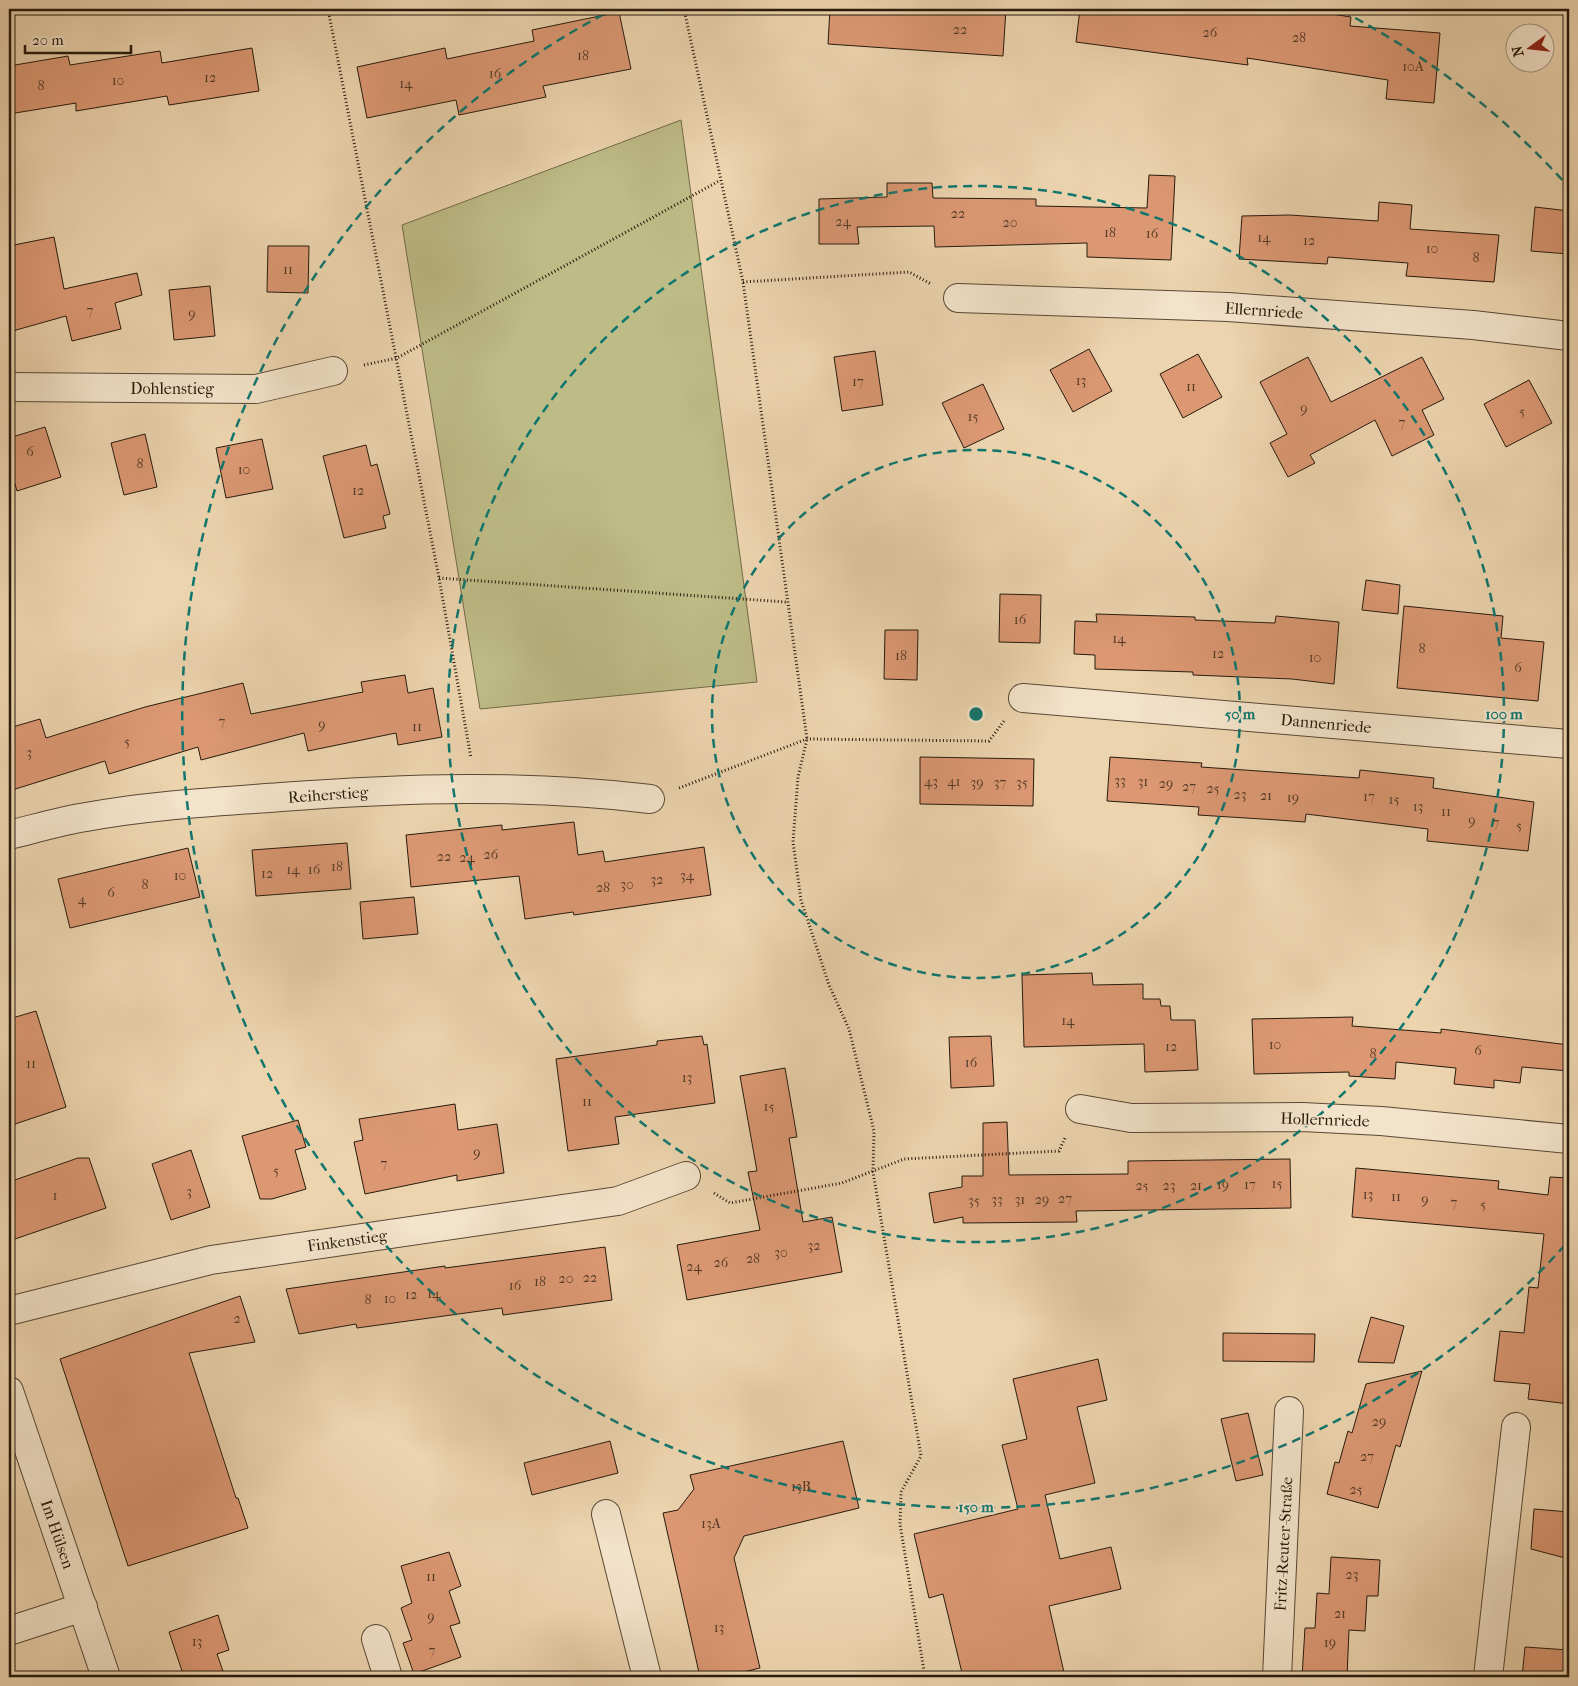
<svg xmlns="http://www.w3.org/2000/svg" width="1578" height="1686" viewBox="0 0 1578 1686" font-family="'IM FELL French Canon',serif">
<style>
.green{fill:#bdbb86;stroke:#726a49}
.building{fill:#db9873;stroke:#271a0c}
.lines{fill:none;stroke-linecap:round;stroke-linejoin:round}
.minor-casing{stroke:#584834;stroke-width:30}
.path{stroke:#271a0c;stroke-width:3;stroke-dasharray:1 2.5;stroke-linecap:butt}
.minor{stroke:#f3e3ca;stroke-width:28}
.ring{fill:none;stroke:#0f766e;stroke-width:2.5;stroke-dasharray:9 6}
.labels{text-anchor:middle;stroke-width:4;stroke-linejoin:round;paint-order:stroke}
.number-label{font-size:14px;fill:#543a26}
.street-label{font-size:16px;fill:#271a0c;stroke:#f3e3ca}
.centre{fill:#0f766e;stroke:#f3e3ca;stroke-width:2.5}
.ring-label{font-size:15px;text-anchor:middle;font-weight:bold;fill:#0f766e;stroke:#f3e3ca;stroke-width:4;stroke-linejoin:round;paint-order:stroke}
</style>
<rect width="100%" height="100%" fill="#ecd4ae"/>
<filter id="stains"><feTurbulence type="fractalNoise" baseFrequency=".004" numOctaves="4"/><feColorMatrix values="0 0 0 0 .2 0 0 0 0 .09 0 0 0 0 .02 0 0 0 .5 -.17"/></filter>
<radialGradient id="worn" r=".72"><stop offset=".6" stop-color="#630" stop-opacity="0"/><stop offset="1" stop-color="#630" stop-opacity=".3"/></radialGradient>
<path class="green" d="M681,120L757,682L480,709L402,225Z"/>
<g class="building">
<path d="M830,9H1006L1003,56L828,44Z"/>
<path d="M1080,9H1301L1351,17L1350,26L1440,33L1434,103L1386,99L1388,80L1247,58L1248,65L1076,42Z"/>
<path d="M619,12L631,69L543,86L546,97L459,115L456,100L367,118L357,67L445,48L447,59L534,41L532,30Z"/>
<path d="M252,48L259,91L169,105L167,96L76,111V103L9,114V66L68,56L70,65L160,51L162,63Z"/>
<path d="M1149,175L1175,176L1171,260L1087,257V243L935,247L934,226L857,227L859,244H819V199L887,197V183H932L933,198L1036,199V206L1147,208Z"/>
<path d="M1379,202L1412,205L1410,229L1499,235L1494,282L1406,276L1408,263L1328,257L1327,264L1239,259L1242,216L1290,215L1378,221Z"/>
<path d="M1535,207L1569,211V254L1531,251Z"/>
<path d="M54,237L64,289L137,273L142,295L115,303L121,329L72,341L66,316L9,332V246Z"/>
<path d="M268,246H309L308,293L267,292Z"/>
<path d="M210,286L215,336L174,340L169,290Z"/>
<path d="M1089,349L1112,391L1073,412L1050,370Z"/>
<path d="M875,351L883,405L842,411L834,357Z"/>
<path d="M1198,354L1222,397L1183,418L1160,374Z"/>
<path d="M1308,357L1331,402L1422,357L1444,399L1422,410L1434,435L1392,456L1375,420L1310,455L1315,463L1288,477L1270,443L1287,434L1260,382Z"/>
<path d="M1529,380L1552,423L1506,447L1484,404Z"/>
<path d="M983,384L1004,429L964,448L942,403Z"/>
<path d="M45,427L61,477L17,491L9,463V438Z"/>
<path d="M145,434L157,487L124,495L111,443Z"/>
<path d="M262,439L273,489L226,498L216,448Z"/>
<path d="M366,445L371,466L377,464L390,514L383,516L386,528L344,538L323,456Z"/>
<path d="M1366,580L1400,585L1398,614L1362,610Z"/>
<path d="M1000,594L1041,595L1040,643L999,642Z"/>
<path d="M1404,606L1503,616L1501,638L1544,642L1538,701L1397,688Z"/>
<path d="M1096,614L1195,617V620L1275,623L1276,616L1339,622L1334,684L1292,679L1193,675V672L1095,669V655L1074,654L1075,621L1097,622Z"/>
<path d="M885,630H918L917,680L884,679Z"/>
<path d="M405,675L408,693L433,688L442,737L398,745L396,733L308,751L304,733L201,760L198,747L109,774L105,761L9,791V728L40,719L46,738L145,707L243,683L251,714L363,692L361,682Z"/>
<path d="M920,757L1034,759L1033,806L920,804Z"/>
<path d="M1110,757L1202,763L1201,767L1359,778L1360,770L1434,778L1433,788L1534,802L1528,851L1427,841L1428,829L1306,814L1305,822L1278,820L1198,815L1199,807L1107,801Z"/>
<path d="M574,822L578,855L603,851L605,862L704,847L711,895L594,912L574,915L573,912L525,919L519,876L411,887L406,835L502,825V830Z"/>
<path d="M347,843L351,889L256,896L252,850Z"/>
<path d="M188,848L200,897L70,928L58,879Z"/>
<path d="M414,897L418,934L363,939L360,902Z"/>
<path d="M1092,973L1093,985L1143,984V999H1160L1161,1006H1170L1171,1020H1195L1198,1070L1145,1072L1144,1044L1024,1047L1022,975Z"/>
<path d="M36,1011L66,1107L9,1126V1019Z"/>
<path d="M1353,1017L1352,1026L1441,1033V1029L1569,1045V1071L1522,1067L1520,1083L1494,1080V1088L1454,1084L1456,1068L1396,1062L1395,1079L1349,1076V1072L1254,1074L1252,1019Z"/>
<path d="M702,1036L704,1045L707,1044L715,1103L615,1117L619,1144L568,1151L556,1059L657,1045V1041Z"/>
<path d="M991,1036L994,1086L951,1088L949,1037Z"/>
<path d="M785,1068L797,1137L789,1138L803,1222L832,1217L842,1272L687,1300L677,1245L760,1230L748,1172L757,1171L740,1076Z"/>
<path d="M455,1104L458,1130L497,1124L504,1173L457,1181V1175L365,1194L354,1142L363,1140L359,1119Z"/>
<path d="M298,1120L306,1147L295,1150L306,1189L272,1199H260L242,1136Z"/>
<path d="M1007,1122L1009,1175L1128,1174V1161L1290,1159L1291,1208L1076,1211L1077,1222L963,1223V1217L934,1223L929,1193L962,1187V1176H983V1123Z"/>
<path d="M191,1150L210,1207L171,1220L152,1164Z"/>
<path d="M78,1158H89L106,1208L9,1241V1182Z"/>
<path d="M1356,1168L1499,1181L1498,1189L1548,1195L1550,1177L1569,1178V1404L1528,1399L1530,1384L1494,1381L1500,1331L1524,1333L1529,1287L1538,1288L1544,1234L1352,1217Z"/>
<path d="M605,1247L612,1300L503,1315L502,1308L357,1328L356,1324L299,1334L286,1289L445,1266V1268Z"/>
<path d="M240,1296L255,1342L189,1353L236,1498H238L248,1528L128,1566L60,1359Z"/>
<path d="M1371,1317L1404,1326L1394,1363L1358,1362Z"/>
<path d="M1223,1333L1315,1334L1314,1362L1223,1361Z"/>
<path d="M1098,1359L1107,1400L1077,1407L1095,1483L1045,1495L1060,1559L1111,1547L1121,1589L1049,1606L1065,1677H963L943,1594L929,1598L914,1534L1018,1509L1002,1445L1027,1439L1013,1379Z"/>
<path d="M1422,1371L1400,1447L1396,1445L1378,1508L1327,1494L1335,1462L1339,1463L1348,1431L1352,1433L1366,1384Z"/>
<path d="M1248,1413L1263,1475L1236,1481L1221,1419Z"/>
<path d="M610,1441L618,1473L532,1495L524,1463Z"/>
<path d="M843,1441L859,1508L744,1536L734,1558L760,1668L722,1677H700L663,1513L678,1510L694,1489L690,1475Z"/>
<path d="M1534,1509L1569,1512V1559L1531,1549Z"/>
<path d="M449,1552L461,1586L449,1591L460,1623L450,1626L461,1657L414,1674L403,1643L412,1640L401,1608L412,1603L401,1566Z"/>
<path d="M1331,1557L1380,1560L1378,1596H1367L1365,1631L1349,1630L1347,1677H1302L1305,1628H1315L1317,1593L1329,1594Z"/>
<path d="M218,1615L229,1650L217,1654L225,1677H184L169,1632Z"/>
<path d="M1525,1647L1569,1650V1677H1522Z"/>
</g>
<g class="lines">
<defs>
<g id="minor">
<path d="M958,298L1228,307L1473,325L1569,336"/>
<path d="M9,387L256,389L333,371"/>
<path d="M1023,698L1569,744"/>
<path d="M9,835C34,829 60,821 86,817C150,805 216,802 281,797C404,788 528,784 650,799"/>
<path d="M1080,1109L1131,1118L1302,1117L1381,1121L1569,1139"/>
<path d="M9,1311L211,1260L618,1201L686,1176"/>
<path d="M9,1391L106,1677"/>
<path d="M606,1514L647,1677"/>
<path d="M9,1631L83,1607"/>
<path d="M376,1639L388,1677"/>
<path d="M1277,1677L1289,1411"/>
<path d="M1488,1677L1516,1427"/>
</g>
</defs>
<use href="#minor" class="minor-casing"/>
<g class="path">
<path d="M328,9L439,578L471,758"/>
<path d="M684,9L743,282L807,739L798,777L793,842L801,900L829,985L849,1029L874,1131L873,1172L921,1456L901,1492L900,1524L925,1677"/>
<path d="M743,282L909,272L931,284"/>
<path d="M364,365L397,358L719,181"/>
<path d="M439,578L786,602"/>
<path d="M679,788L807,739L989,741L1004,721"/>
<path d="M714,1193L730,1203L842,1183L904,1159L1059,1151L1065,1138"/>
</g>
<use href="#minor" class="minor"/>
</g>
<g class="ring">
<circle cx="976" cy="714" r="264"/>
<circle cx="976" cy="714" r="528"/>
<path d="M1565 1245A793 793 0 1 1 610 11M1342 11A793 793 0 0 1 1565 183"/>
</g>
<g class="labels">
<g class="number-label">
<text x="960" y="34">22</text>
<text x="1210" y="37">26</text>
<text x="1299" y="42">28</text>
<text x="583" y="60">18</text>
<text x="1413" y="71">10A</text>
<text x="495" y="78">16</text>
<text x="210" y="82">12</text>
<text x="118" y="85">10</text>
<text x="406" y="88">14</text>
<text x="41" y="90">8</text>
<text x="958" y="218">22</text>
<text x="843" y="226">24</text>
<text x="1010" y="227">20</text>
<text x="1110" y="237">18</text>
<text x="1152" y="238">16</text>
<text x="1264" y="242">14</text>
<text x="1309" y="245">12</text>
<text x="1432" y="253">10</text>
<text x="1476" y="262">8</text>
<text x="288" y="274">11</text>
<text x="90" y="315">7</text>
<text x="192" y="318">9</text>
<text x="1081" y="385">13</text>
<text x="858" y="386">17</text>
<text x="1191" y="391">11</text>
<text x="1304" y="413">9</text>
<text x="1522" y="416">5</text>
<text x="973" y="421">15</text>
<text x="1402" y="427">7</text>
<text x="30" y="456">6</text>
<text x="140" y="468">8</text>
<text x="244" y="474">10</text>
<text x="358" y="495">12</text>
<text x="1020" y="624">16</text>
<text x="1119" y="643">14</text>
<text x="1422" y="653">8</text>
<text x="1218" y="658">12</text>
<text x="901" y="660">18</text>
<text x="1315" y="662">10</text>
<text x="1518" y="672">6</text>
<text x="222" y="726">7</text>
<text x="322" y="729">9</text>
<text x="417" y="731">11</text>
<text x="127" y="746">5</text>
<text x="29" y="757">3</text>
<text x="1120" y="785">33</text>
<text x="931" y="786">43</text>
<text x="954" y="786">41</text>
<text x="1143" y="786">31</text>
<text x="977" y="787">39</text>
<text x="1000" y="787">37</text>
<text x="1022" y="787">35</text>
<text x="1166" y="788">29</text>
<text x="1189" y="791">27</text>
<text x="1213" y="793">25</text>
<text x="1240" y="799">23</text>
<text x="1266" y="800">21</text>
<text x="1369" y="801">17</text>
<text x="1293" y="802">19</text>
<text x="1394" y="804">15</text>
<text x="1418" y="811">13</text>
<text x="1446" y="816">11</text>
<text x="1472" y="825">9</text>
<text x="1496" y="827">7</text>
<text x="1519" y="830">5</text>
<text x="491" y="859">26</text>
<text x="444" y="861">22</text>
<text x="467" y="862">24</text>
<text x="337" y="871">18</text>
<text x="293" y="874">14</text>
<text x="314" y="874">16</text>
<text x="267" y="878">12</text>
<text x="180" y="880">10</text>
<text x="687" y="880">34</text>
<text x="657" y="884">32</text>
<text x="145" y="889">8</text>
<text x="627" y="889">30</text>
<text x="603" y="892">28</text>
<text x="111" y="897">6</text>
<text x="82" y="904">4</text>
<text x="1068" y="1025">14</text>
<text x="1275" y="1049">10</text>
<text x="1171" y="1051">12</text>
<text x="1478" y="1055">6</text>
<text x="1373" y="1058">8</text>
<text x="971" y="1067">16</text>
<text x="31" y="1068">11</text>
<text x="687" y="1082">13</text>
<text x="587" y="1106">11</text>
<text x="769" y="1111">15</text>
<text x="477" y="1157">9</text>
<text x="384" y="1168">7</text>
<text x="276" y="1175">5</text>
<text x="1277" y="1188">15</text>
<text x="1223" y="1189">19</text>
<text x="1250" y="1189">17</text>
<text x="1142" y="1190">25</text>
<text x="1169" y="1190">23</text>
<text x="1196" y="1190">21</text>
<text x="189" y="1196">3</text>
<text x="1368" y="1199">13</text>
<text x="55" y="1200">1</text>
<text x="1396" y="1201">11</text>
<text x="1065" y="1203">27</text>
<text x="997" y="1204">33</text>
<text x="1020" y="1204">31</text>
<text x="1042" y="1204">29</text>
<text x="1425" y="1204">9</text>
<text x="974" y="1205">35</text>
<text x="1454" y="1207">7</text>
<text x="1483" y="1209">5</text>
<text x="814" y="1250">32</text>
<text x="781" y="1257">30</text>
<text x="753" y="1263">28</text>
<text x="721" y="1267">26</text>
<text x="694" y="1271">24</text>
<text x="590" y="1282">22</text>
<text x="566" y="1283">20</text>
<text x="540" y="1286">18</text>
<text x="515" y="1290">16</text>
<text x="434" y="1298">14</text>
<text x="411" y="1299">12</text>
<text x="390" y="1303">10</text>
<text x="368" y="1304">8</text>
<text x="237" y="1323">2</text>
<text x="1379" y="1426">29</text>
<text x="1367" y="1461">27</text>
<text x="801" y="1491">13B</text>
<text x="1356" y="1494">25</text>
<text x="711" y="1528">13A</text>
<text x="1352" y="1579">23</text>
<text x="431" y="1581">11</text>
<text x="1340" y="1618">21</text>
<text x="431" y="1621">9</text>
<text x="719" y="1632">13</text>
<text x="197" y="1646">13</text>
<text x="1330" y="1647">19</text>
<text x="432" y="1655">7</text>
</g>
<g class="street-label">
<text transform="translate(1264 310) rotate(4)" y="6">Ellernriede</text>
<text x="172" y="394">Dohlenstieg</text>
<text transform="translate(1326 723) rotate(5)" y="6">Dannenriede</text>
<text transform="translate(328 794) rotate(-4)" y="6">Reiherstieg</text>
<text transform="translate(1325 1119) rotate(2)" y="6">Hollernriede</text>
<text transform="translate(347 1240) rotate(-8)" y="6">Finkenstieg</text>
<text transform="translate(58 1534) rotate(71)" y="6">Im Hülsen</text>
<text transform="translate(1283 1544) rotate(-87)" y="6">Fritz-Reuter-Straße</text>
</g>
</g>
<circle cx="976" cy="714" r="8" class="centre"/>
<g class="ring-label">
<text x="1240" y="719">50 m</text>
<text x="1504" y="719">100 m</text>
<text x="976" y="1512">150 m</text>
</g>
<rect width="1578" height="1686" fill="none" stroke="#ecd4ae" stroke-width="30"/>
<rect x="10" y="10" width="1558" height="1666" fill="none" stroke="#271a0c" stroke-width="2.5"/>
<rect x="15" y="15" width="1548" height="1656" fill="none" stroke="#271a0c"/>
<g transform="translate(1530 48) rotate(255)"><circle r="24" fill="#f3e3ca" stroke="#a1937e"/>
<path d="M0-4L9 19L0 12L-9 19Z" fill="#8f2418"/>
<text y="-8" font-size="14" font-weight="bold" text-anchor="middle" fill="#271a0c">N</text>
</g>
<path d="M25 45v8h106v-8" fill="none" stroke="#271a0c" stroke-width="2.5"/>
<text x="32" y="45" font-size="15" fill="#271a0c" stroke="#f3e3ca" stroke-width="4" paint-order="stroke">20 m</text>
<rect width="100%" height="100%" filter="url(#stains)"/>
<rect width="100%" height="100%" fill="url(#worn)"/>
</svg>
